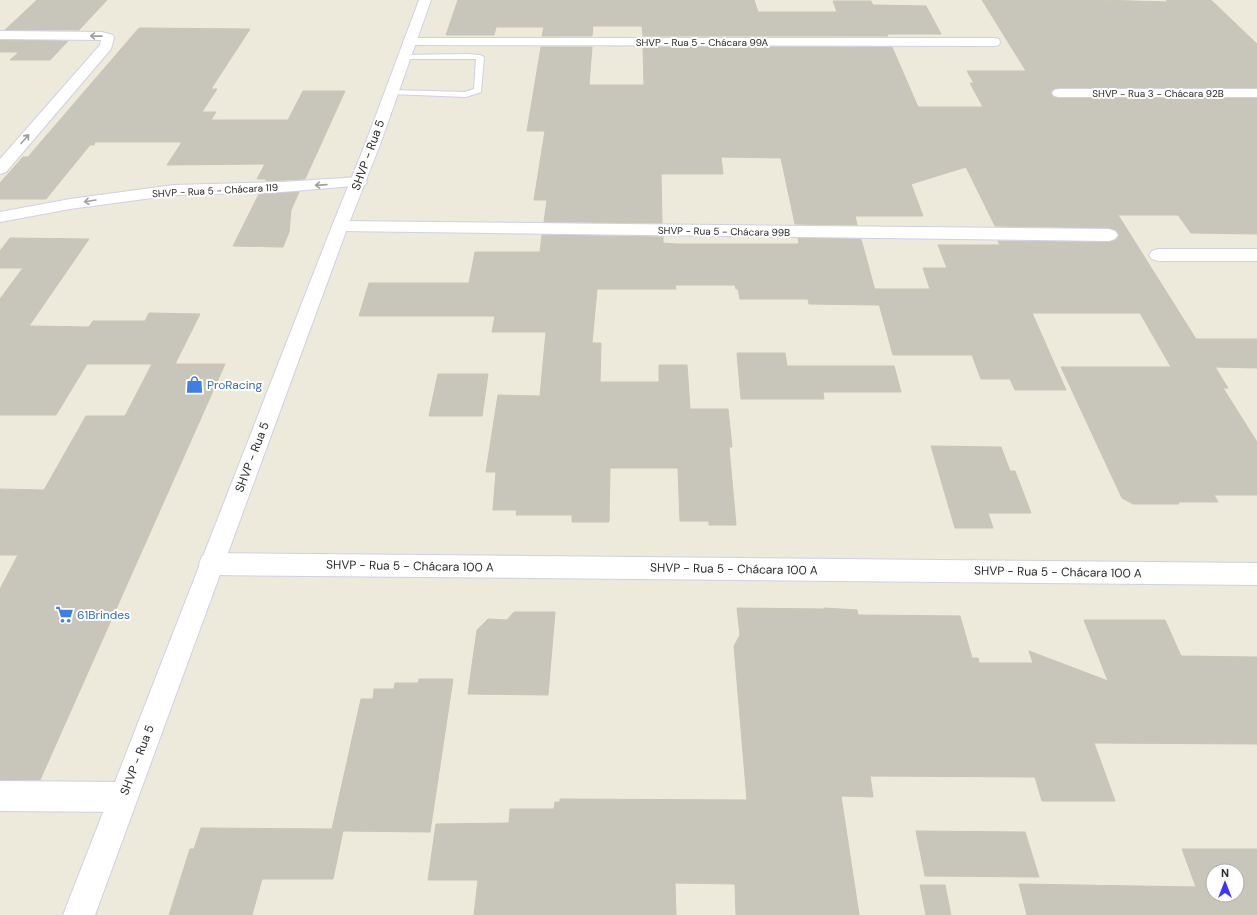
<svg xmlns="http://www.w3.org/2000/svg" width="1257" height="915" viewBox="0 0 1257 915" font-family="'DM Sans',sans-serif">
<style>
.building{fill:#c8c6ba;stroke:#c9c6b4;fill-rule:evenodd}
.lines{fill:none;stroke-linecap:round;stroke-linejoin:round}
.lane-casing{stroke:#d0d0e4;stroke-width:2}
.street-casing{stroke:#d0d0e4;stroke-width:2}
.secondary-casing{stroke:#d0d0e4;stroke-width:2}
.lane{fill:#fff;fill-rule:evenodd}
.street{fill:#fff;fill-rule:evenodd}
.secondary{fill:#fff;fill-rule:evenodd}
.oneway{stroke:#9f9f9f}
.labels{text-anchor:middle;stroke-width:4;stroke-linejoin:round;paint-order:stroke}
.far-street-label{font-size:10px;fill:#2a2a2a;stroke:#fff}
.street-label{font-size:12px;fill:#2a2a2a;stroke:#fff}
.shop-label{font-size:12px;fill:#366cbe;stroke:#fff;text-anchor:start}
</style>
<rect width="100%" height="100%" fill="#ede9db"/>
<g class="building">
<path d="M37,0H107L79,30H5Z"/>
<path d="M458,0H754L758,12H837L833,1H871L873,5L926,6L941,34H887L888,36H643L642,26H593L592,36H542L544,27H496L494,35H446Z"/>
<path d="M982,0H1098L1168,2L1166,0H1211L1257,44V88H1059L1054,89L1051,92L1053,97L1059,98H1257V234L1191,233L1178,215H1118L1196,339H1257V368L1215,367L1228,388H1223L1257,442V495H1214L1218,502H1178L1179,504H1133L1122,498L1061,367H1171L1140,313H1032L1066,390H1015L1010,379H981L972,355H893L875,289H930L923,268H947L938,245H1000L998,241L1109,242L1115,240L1119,236L1116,230L1109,228L995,226L966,167L911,184L923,216H855L857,225L795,224L781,158L721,157L723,174H661L662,223L544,222L547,200H534L545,131H527L541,47H592L589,85H644L643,47H892L918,107H983L970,83H974L967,71H1026Z"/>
<path d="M139,28L250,29L211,89H217L202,112H216L211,120H288L303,91H345L305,179L266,181V179H257L265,164L167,165L182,142H95L94,145H90L46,199H0V183L23,157H28Z"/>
<path d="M0,40L68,41L50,60H10L19,52H0Z"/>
<path d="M299,192L291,210L289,232L283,247L233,246L259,194Z"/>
<path d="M542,235L663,237V243L676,244H797L799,243L798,238L861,239L879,305L809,304L808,299H740L738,289H736L735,285H675L676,289H597L592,343H601L600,382H659V365H687L690,409H728L732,447H729L736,525H709V521H680L678,468H610L609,522H572V515H516L517,510H493L496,472H486L498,395L540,396L546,332H492L495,316H359L369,283H469L475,252H540Z"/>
<path d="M10,238L89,239L29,326L89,327L93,321H145L149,313L200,314L175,364H87L56,415H0V299L23,268H0V251Z"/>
<path d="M737,353H785L787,366H894L901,392H823L824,399H741Z"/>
<path d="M152,364H225L40,780H0V589L18,555H0V489L44,490L86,416H125Z"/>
<path d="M438,374H488L482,416H429Z"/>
<path d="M931,446L1001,447L1010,471H1015L1031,513H988L993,528H955Z"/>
<path d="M737,608L824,609V608L857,610L858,615L960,616L972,658H978L979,663H1033L1029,651L1108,681L1084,620H1165L1181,656L1257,657V744L1094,743L1115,801H1042L1035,777L870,776L873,797L841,796L859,915H736L735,884L675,883L676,915H474L478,880H428L436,824L509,823L510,809H554L555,802H560V799L747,800L734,646L740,635Z"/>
<path d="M514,612H555L548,695L468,694L477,630L488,619L507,620Z"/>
<path d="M419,679H453L430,832L343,831L333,879H262L252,915H169L190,849H194L201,828L332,829L361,699H373L374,689H394L395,683H418Z"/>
<path d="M916,831L1025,832L1039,877L925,876Z"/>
<path d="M1182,849H1257V915H1027L1019,884L1196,887ZM1213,871H1237V895H1213Z"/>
<path d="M920,885H945L951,915H926Z"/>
</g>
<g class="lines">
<defs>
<path id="lane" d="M467,54L480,55L484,57L481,92L466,97L391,94L387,92L391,90L465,92L474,89L476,59H404L400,57L404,55Z"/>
<g id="street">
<path d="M0,31L102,32L113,35L114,38L111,49L6,172L0,174V159L100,45L101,40L0,39Z"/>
<path d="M409,38H994L999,39L1000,42L999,45L994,46L404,45L403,42L404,39Z"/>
<path d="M1059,89H1257V97H1059L1054,96L1052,93L1054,90Z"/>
<path d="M359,177L365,179L367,182L365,185L282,192L174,195L70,209L0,222V212L70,199L174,185L282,182Z"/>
<path d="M340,221L1109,229L1115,231L1118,235L1115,239L1109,241L340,231L334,230L332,226L334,222Z"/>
<path d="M1158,249H1257V261H1158L1152,259L1149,255L1152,251Z"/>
<path d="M211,553L1257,563V585L211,575L202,572L199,564L202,556Z"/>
<path d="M0,781L123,782L133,787L138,797L133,807L123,812L0,811Z"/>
</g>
<path id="secondary" d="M419,0H431L381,142L348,226L95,915H63L332,226L366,142Z"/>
</defs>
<use href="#lane" class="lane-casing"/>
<use href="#street" class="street-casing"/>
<use href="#secondary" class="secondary-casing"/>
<use href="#lane" class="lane"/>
<use href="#street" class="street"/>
<use href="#secondary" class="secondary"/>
</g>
<defs><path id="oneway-shaft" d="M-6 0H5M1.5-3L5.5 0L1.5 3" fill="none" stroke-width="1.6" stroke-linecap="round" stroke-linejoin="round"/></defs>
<g class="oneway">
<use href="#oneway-shaft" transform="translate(96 36) rotate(-179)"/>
<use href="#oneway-shaft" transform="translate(25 139) rotate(-49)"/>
<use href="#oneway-shaft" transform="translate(321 185) rotate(176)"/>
<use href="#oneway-shaft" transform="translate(90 201) rotate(171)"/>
</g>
<defs>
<symbol id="shop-bare" viewBox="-9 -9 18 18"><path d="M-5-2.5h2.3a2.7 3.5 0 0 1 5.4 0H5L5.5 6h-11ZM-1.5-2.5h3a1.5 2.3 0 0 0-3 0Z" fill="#3f7fe0" stroke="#fff" stroke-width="2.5" paint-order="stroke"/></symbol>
<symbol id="supermarket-bare" viewBox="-9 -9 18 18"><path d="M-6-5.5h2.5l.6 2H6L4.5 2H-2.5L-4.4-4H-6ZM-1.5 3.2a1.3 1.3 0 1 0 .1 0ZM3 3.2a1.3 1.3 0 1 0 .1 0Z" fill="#3f7fe0" stroke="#fff" stroke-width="2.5" paint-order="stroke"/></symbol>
</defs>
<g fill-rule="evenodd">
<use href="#shop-bare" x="182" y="372" width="25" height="25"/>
<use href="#supermarket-bare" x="52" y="602" width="25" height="25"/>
</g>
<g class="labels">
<g class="far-street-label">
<text x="702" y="46">SHVP - Rua 5 - Chácara 99A</text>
<text x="1158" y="97">SHVP - Rua 3 - Chácara 92B</text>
<text transform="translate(215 190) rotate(-3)" y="4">SHVP - Rua 5 - Chácara 119</text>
<text transform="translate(724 231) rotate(1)" y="4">SHVP - Rua 5 - Chácara 99B</text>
</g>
<g class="street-label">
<text transform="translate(368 155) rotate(-70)" y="4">SHVP - Rua 5</text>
<text transform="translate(252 457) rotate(-69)" y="4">SHVP - Rua 5</text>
<text transform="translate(410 566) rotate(1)" y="4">SHVP - Rua 5 - Chácara 100 A</text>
<text transform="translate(734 569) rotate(1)" y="4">SHVP - Rua 5 - Chácara 100 A</text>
<text transform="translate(1058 572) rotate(1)" y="4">SHVP - Rua 5 - Chácara 100 A</text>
<text transform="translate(137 760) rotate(-69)" y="4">SHVP - Rua 5</text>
</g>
<g class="shop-label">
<text x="207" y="389">ProRacing</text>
<text x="77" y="619">61Brindes</text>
</g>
</g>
<g transform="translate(1225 883)"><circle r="19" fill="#ffffff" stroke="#aaaaaa"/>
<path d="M0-3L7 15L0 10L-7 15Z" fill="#3a36ff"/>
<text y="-6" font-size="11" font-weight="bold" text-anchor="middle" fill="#2a2a2a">N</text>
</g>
</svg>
